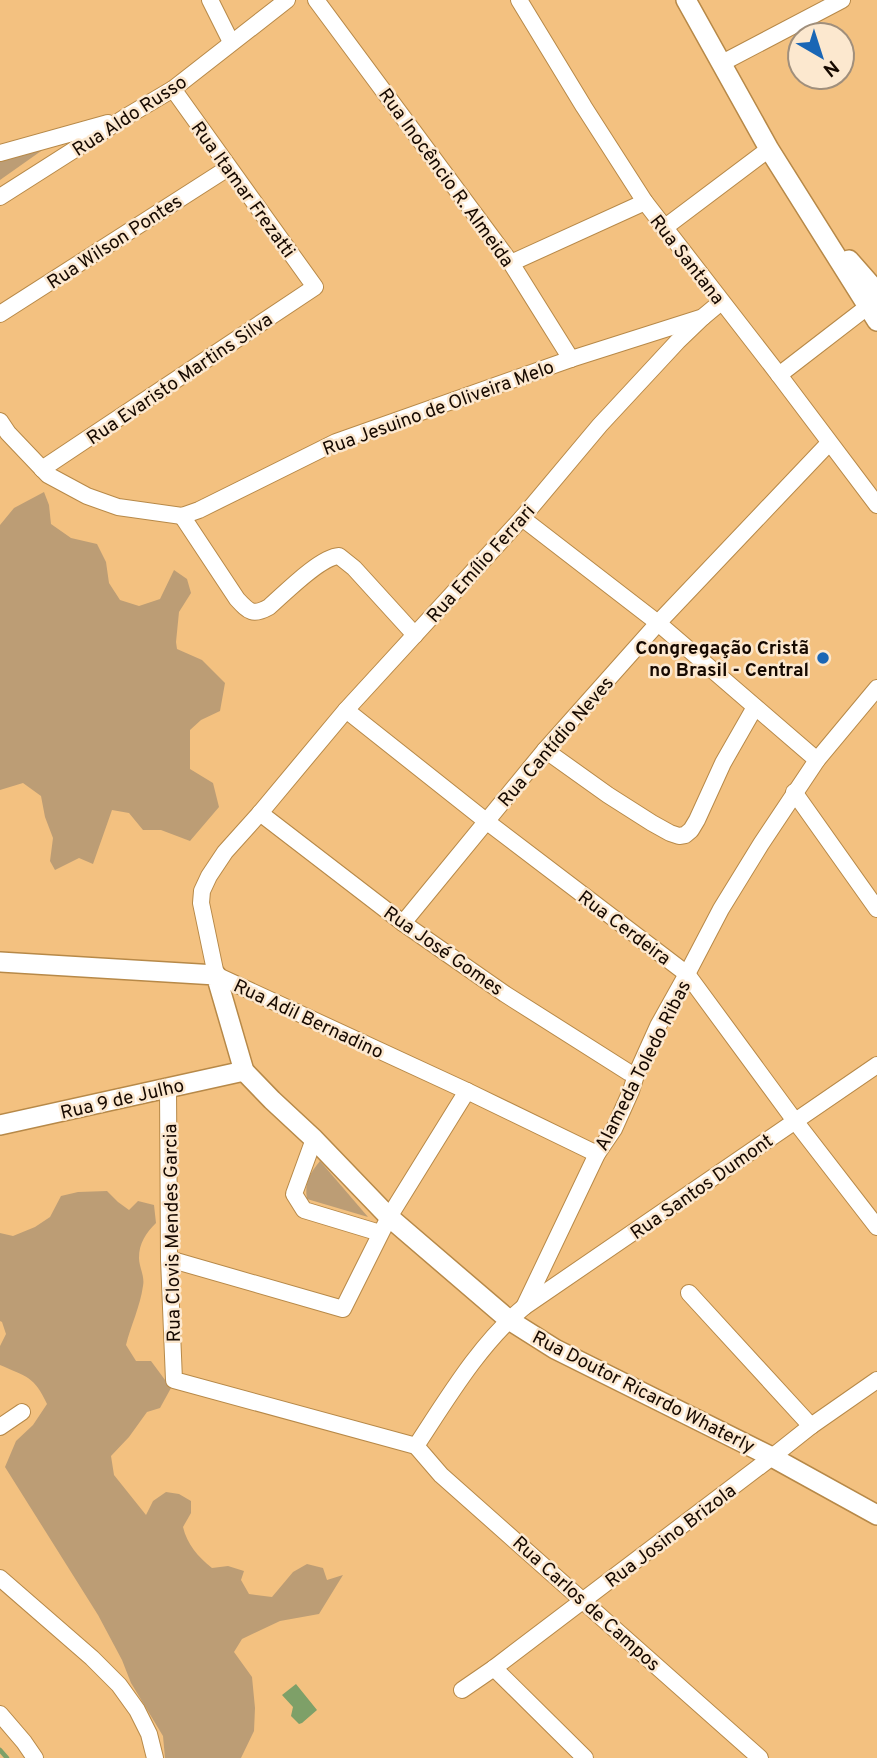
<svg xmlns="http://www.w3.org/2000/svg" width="877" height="1758" viewBox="0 0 877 1758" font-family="Overpass,sans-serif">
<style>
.green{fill:#bc9d75}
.water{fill:#7ea068}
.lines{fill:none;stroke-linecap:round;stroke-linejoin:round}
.stream{stroke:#7ea068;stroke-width:4.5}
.minor-casing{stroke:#b78948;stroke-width:18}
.major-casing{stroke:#b78948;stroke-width:22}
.minor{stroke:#fff;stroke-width:16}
.major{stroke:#fff;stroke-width:19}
.poi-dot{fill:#1a66b5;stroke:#fce8cf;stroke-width:2.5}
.labels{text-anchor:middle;stroke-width:5;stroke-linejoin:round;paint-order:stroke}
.street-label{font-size:19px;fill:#160900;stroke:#fce8cf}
.poi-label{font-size:19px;font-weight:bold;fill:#160900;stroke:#fce8cf;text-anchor:end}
</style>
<rect width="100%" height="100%" fill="#f3c180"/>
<g class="green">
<path d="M51,144L0,180V159Z"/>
<path d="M44,492L49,505L51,524L71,538L97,544L106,562L109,583L120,600L139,606L160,599L174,570L187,579L191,593L179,612L176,642L177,649L202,660L225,683L220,711L201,720L190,730V769L213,783L219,807L190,841L161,830H143L129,813L112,810L93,864L79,858L55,870L50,861L53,838L45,817L41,796L23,783L0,790V525L14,508Z"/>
<path d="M320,1161L368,1217L307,1199C304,1183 310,1173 320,1161Z"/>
<path d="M107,1191L118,1202L129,1210L138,1201L154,1205L156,1223C146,1233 139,1243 139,1258C139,1267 145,1276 143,1286C140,1307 131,1325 126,1345L136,1361H151L171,1388L160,1408L147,1412L129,1437L111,1456L114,1475L146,1515L153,1501L166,1492L179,1494L191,1501V1513L183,1527C187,1544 198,1557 212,1568L228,1566L244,1571L241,1580L249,1594L272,1597L293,1572L307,1564L323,1568L327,1580L343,1575L319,1614L280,1621L242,1639L234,1652L252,1677L255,1708L254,1731L241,1758H165L163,1736L131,1683L122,1660L98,1615L5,1467L16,1441L33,1425L47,1404C34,1376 27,1377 0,1365V1346L6,1334L2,1322L0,1321V1233L13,1236L35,1227L50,1217L61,1196L78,1192Z"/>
</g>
<path class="water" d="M296,1684L317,1710L302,1723L299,1724L291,1716L293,1707L282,1695Z"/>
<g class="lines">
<path class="stream" d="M0,1750L7,1758"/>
<defs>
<g id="minor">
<path d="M210,0L231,42"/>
<path d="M316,0L511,263L571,359"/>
<path d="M519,0L584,107L645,202L779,375L877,505"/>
<path d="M722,63L842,0"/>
<path d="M0,153L108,123"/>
<path d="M0,197L124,118L173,89L287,0"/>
<path d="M664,228L769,149"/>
<path d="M511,263L645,202"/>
<path d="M0,314L228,168"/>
<path d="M779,375L875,301"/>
<path d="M0,421L8,433L48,475L87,496L118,507L182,516L199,510L336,442L571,359L703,317L721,302"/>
<path d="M42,469L315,287L173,89"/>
<path d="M182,516L237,599C249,612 253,616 269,607C284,594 320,557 339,556L354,568L415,635"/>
<path d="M522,518L658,623L817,760"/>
<path d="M346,710L486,821L687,974L795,1121L877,1227"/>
<path d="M545,750L608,795L652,823L670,833L679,836L685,835L691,830L697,820L723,763L755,707"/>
<path d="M794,792L877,909"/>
<path d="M260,813L403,923L505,994L628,1072L636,1075"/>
<path d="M403,923L545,750L658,623L829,443"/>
<path d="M168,1087L169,1259L174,1380L416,1446"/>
<path d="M314,1139L294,1194L304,1210L380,1233"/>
<path d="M597,1154L467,1091L216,975L201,903L202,891L209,876L225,852L260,813L346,710L522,518L600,425L678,341L703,317"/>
<path d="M169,1259L343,1309L389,1217L467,1091"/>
<path d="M689,1293L811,1426"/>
<path d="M524,1307L597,1154L614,1129L631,1091L636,1075L658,1026L687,974L721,909L761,844L817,760L877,688"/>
<path d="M0,1427L22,1412"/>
<path d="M416,1446C447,1399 480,1343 524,1307L877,1065"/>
<path d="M416,1446L441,1475L760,1758"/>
<path d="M0,1578L92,1658L119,1685L137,1710L149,1734L155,1758"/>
<path d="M494,1668L585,1758"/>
<path d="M462,1690L494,1668L772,1457L811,1426L877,1380"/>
<path d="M0,1714L24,1742L35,1758"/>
</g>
<g id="major">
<path d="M686,0L769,149L877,321"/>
<path d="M849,260L877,292"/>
<path d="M0,962L216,975L244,1071L272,1100L314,1139L389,1217L509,1320L555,1349L772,1457L877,1515"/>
<path d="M0,1125L244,1071"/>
</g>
</defs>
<use href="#minor" class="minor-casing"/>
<use href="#major" class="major-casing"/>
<use href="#minor" class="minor"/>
<use href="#major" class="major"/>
</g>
<circle class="poi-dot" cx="823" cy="658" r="7"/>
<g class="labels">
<g class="street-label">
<text transform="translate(129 115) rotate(-33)" y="7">Rua Aldo Russo</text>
<text transform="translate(447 177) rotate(54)" y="7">Rua Inocêncio R. Almeida</text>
<text transform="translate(244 189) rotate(54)" y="7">Rua Itamar Frezatti</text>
<text transform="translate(114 241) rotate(-33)" y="7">Rua Wilson Pontes</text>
<text transform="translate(688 259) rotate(52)" y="7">Rua Santana</text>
<text transform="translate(179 378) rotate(-34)" y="7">Rua Evaristo Martins Silva</text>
<text transform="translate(438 407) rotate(-20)" y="7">Rua Jesuino de Oliveira Melo</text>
<text transform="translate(480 563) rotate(-48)" y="7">Rua Emílio Ferrari</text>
<text transform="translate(555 741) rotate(-49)" y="7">Rua Cantídio Neves</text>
<text transform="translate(625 927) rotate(37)" y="7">Rua Cerdeira</text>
<text transform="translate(444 950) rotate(35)" y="7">Rua José Gomes</text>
<text transform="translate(309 1018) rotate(25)" y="7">Rua Adil Bernadino</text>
<text transform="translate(642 1065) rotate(-63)" y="7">Alameda Toledo Ribas</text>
<text transform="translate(122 1098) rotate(-13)" y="7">Rua 9 de Julho</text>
<text transform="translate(701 1186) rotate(-35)" y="7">Rua Santos Dumont</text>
<text transform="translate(171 1233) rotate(-91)" y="7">Rua Clovis Mendes Garcia</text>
<text transform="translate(644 1391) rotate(27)" y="7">Rua Doutor Ricardo Whaterly</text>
<text transform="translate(670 1535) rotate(-37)" y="7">Rua Josino Brizola</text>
<text transform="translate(587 1603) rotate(42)" y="7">Rua Carlos de Campos</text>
</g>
<g class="poi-label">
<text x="809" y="654">Congregação Cristã<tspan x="809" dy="22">no Brasil - Central</tspan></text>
</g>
</g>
<g transform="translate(821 56) rotate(141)"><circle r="33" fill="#fce8cf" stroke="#a08f7c" stroke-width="2"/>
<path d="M0-5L12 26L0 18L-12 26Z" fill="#1a66b5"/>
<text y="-10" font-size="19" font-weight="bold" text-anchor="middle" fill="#160900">N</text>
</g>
</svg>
